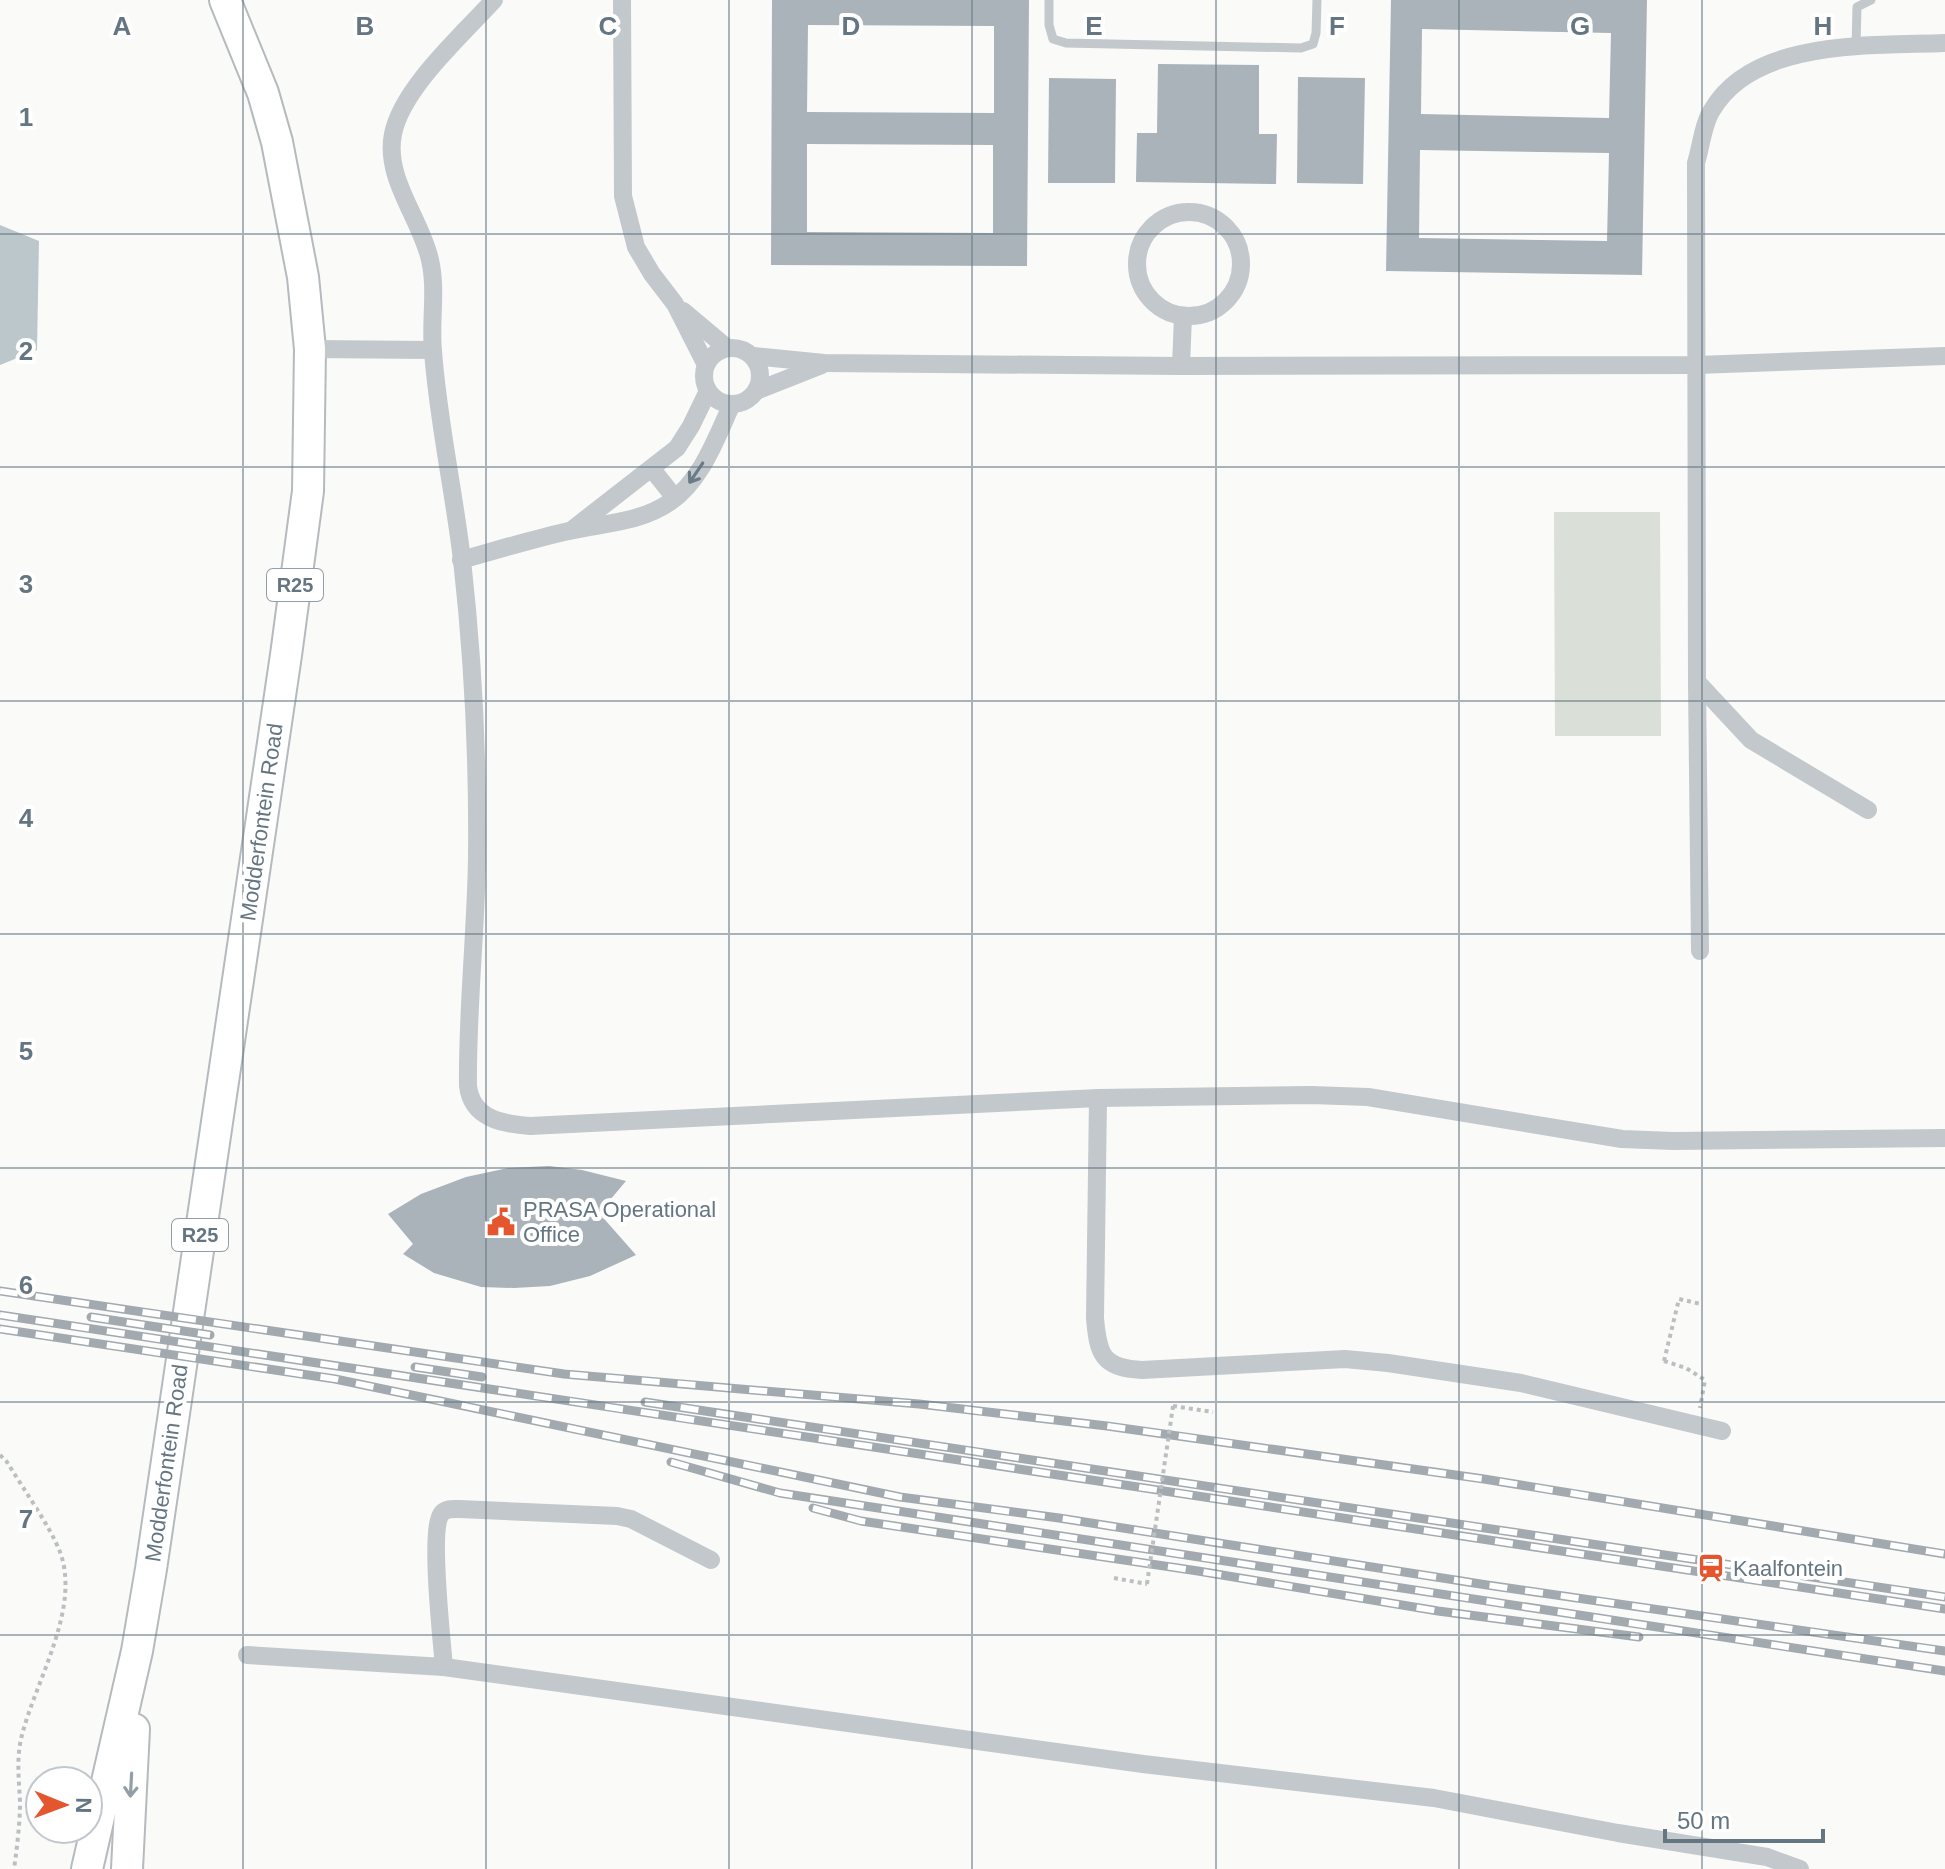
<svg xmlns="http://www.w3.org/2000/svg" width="1945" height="1869" viewBox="0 0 1945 1869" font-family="Arial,sans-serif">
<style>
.green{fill:#dadfd7}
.water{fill:#bbc7cb}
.building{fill:#aab3b9;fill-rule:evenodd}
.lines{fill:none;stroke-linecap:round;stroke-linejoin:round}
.primary-casing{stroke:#b5babe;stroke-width:34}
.path{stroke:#bbbfc2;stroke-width:4;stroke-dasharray:4 4;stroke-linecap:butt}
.service{stroke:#c3c8cc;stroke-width:9}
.minor{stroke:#c3c8cc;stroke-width:18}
.primary{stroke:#fff;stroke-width:30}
.rail-casing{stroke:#a2aab0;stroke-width:9}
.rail{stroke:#fff;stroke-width:6;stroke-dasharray:18;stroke-linecap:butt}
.path-bridge{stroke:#bbbfc2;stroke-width:4;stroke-dasharray:4 4;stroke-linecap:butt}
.oneway{stroke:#6a7a87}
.oneway2{stroke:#939fa8}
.grid{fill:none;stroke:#657683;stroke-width:2;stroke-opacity:0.55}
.labels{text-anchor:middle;stroke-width:8;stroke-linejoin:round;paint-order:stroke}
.shield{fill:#fff;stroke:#939fa8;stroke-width:2}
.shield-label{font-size:20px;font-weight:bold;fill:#657683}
.street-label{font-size:22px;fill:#657683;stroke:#fff}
.poi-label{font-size:22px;fill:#657683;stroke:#fff;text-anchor:start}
.grid-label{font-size:26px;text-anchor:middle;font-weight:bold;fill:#657683;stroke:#fff;stroke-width:8;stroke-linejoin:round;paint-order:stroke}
</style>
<rect width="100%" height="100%" fill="#fafaf8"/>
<path class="green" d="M1554,512H1660L1661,736H1555Z"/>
<path class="water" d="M0,225L39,241L37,350L0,365Z"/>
<g class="building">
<path d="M772,0H1029L1027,266L771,265ZM808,25L994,26V113L807,112ZM807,144L993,145V233L807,232Z"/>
<path d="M1391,0H1647L1642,275L1386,271ZM1422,29L1611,33L1609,118L1421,114ZM1420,150L1609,153L1607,241L1419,238Z"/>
<path d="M1158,64L1259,65V134H1277L1276,184L1136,182L1137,133H1157Z"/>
<path d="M1298,77L1365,78L1363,184L1297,183Z"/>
<path d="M1049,78L1116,79L1115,183H1048Z"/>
<path d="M549,1166L582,1170L626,1181L599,1213L636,1255L590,1276L550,1286L514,1288L481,1287L434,1273L403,1254L413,1244L388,1214L421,1194L466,1177L508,1168Z"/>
</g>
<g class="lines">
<defs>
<g id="primary">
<path d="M87,1869L137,1651L151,1569L286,655L308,491L310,349L303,277L277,142L263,93L225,0"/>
<path d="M127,1869L134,1729"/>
</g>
</defs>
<use href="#primary" class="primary-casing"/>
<g class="path">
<path d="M1664,1361L1686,1368L1705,1380L1700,1408"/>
<path d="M1664,1361L1679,1299L1701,1304"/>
<path d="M1173,1406L1213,1412"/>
<path d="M0,1455L7,1462C22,1487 50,1526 60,1552C81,1608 36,1680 22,1735C16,1757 19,1779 20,1802C20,1824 17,1847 14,1869"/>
<path d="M1114,1578L1147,1584"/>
</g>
<g class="service">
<path d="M1049,0V25L1053,39L1066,43L1301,48L1313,44L1316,33L1317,0"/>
<path d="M1856,46L1857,7L1871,0"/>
</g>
<g class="minor">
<path d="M494,0C463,34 402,88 393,134C384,178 421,219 430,260C437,290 430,321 433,351C438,421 454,491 462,560C473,658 478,758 477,857C476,933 467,1010 468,1086C472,1119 503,1124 530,1126L1098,1098L1311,1095L1368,1097L1622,1139L1673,1141L1945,1138"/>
<path d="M622,0L623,196L636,247L652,274L675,304L706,365"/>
<circle cx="1189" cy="264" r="52"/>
<path d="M683,311L727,348"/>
<circle cx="732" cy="376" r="28"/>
<path d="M310,349L432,350"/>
<path d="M753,356L824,363L1181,366L1697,365L1945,356"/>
<path d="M1181,366L1183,316"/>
<path d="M756,391L822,365"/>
<path d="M652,469L675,498"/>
<path d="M573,529L677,448L691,426L708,391"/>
<path d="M461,560C497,550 533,539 569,531C603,523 640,523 670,502C702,480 716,438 732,404"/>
<path d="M1697,682L1700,951"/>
<path d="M1868,810L1751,740L1697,682L1696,163C1701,147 1703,124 1712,110C1754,38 1873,46 1945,43"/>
<path d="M1098,1098L1095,1318C1098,1354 1102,1368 1142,1370L1345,1359L1388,1363L1521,1383L1722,1431"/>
<path d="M247,1655L444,1667L1143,1764L1434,1798L1618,1833L1767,1857L1800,1869"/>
<path d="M444,1667C442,1643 429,1527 442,1513C447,1508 453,1509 460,1509L617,1516L631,1519L711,1560"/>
</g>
<use href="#primary" class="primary"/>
<defs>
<g id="rail">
<path d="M0,1291L564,1374L919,1404L1107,1426L1484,1479L1945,1554"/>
<path d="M0,1315L1945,1609"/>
<path d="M91,1317L210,1335"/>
<path d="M0,1329L335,1379L900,1497L1059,1518L1487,1585L1945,1651"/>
<path d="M415,1367L482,1377"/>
<path d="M645,1402L1945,1597"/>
<path d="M671,1462L780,1493L1945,1671"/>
<path d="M813,1508L861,1521L1198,1571L1438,1611L1639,1637"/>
</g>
</defs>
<use href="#rail" class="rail-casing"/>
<use href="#rail" class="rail"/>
<path class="path-bridge" d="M1147,1584L1173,1406"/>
</g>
<defs><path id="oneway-shaft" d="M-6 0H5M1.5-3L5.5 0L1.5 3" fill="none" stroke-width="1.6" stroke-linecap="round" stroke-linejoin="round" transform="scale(2)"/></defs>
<use class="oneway" href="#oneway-shaft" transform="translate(696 473) rotate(124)"/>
<use class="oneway2" href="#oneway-shaft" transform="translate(131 1785) rotate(93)"/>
<path class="grid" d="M243,0V1869M486,0V1869M729,0V1869M972,0V1869M1216,0V1869M1459,0V1869M1702,0V1869M0,234H1945M0,467H1945M0,701H1945M0,934H1945M0,1168H1945M0,1402H1945M0,1635H1945"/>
<defs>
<symbol id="civic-bare" viewBox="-9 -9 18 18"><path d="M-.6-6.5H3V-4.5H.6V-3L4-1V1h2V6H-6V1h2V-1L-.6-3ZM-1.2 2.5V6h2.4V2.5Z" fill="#e4572e" stroke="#fff" stroke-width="2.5" paint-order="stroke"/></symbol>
<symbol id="station-bare" viewBox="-9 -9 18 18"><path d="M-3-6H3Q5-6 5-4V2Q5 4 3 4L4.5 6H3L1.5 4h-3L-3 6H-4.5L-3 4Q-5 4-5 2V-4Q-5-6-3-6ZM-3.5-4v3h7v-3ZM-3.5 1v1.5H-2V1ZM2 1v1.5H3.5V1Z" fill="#e4572e" stroke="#fff" stroke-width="2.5" paint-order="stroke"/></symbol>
</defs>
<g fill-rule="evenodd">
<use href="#civic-bare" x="481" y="1202" width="40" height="40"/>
<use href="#station-bare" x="1691" y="1548" width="40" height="40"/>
</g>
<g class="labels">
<g class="shield">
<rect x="267" y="569" width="56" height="32" rx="6"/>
<rect x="172" y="1219" width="56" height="32" rx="6"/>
</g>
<g class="shield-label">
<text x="295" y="592">R25</text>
<text x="200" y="1242">R25</text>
</g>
<g class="street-label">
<text transform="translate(261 822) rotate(-82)" y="8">Modderfontein Road</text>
<text transform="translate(166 1463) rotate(-82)" y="8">Modderfontein Road</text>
</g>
<g class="poi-label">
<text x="523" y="1217">PRASA Operational<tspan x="523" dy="25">Office</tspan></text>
<text x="1733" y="1576">Kaalfontein</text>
</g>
</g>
<g class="grid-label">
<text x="122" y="35">A</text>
<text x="365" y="35">B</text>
<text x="608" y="35">C</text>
<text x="851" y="35">D</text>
<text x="1094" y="35">E</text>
<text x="1337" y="35">F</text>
<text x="1580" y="35">G</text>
<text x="1823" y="35">H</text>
<text x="26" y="126">1</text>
<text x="26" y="360">2</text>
<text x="26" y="593">3</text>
<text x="26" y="827">4</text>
<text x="26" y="1060">5</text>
<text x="26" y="1294">6</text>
<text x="26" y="1528">7</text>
</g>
<g transform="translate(64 1805) rotate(91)"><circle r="38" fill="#ffffff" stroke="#c1c8cd" stroke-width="2"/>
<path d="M0-6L14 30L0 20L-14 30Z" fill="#e4572e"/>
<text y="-12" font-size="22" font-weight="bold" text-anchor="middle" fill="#657683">N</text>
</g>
<path d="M1665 1829v12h158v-12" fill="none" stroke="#657683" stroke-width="4"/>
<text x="1677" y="1829" font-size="24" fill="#657683" stroke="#ffffff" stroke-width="6" paint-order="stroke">50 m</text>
</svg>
